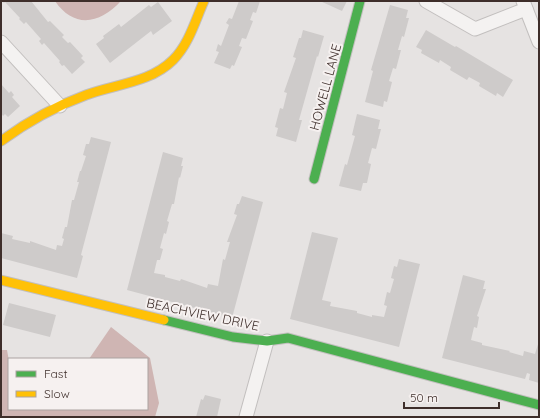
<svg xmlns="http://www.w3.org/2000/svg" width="540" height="418" viewBox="0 0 540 418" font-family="Quicksand,sans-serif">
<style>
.water{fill:#cfb5b3}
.building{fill:#cecbca}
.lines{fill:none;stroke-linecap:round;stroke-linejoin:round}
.street-casing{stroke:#c2bfbe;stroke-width:15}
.fast-casing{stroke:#c2bfbe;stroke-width:11}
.slow-casing{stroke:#c2bfbe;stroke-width:11}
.street{stroke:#f4f2f1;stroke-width:13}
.fast{stroke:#4caf50;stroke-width:9}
.slow{stroke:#ffc107;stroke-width:9}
.labels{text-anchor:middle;stroke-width:4;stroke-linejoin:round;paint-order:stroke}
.street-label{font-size:13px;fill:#3e2e2a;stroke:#f6f1f0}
</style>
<rect width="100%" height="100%" fill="#e6e3e2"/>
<g class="water">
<path d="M55,1H121C100,24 74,29 55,1Z"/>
<path d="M111,327L150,358L159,403L155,417H3L1,413V350H7L9,361V409H147V359H89Z"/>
</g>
<g class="building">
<path d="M2,1H31L48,22L50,21L64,35L62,37L68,43L70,42L83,56L81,58L85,62L72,74L64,65L62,66L59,62L60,61L44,43L42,45L39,41L41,39L26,22L24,24L19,19L20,18L5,2L4,3Z"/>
<path d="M239,1H260L256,13L253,12L250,20L253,21L246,39L242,38L239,46L242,47L234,66L232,65L230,69L214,63L219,52L216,51L218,44L221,46L229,25L226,23L229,18L232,19Z"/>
<path d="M320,1H347L342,11Z"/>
<path d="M158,2L172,21L153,35L151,31L110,63L96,44L104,38L103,36L119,24L121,27L149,5L151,7Z"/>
<path d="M390,5L408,10L406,18H409L404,37L402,36L398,50H401L396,69L393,68L389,81L392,82L387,102L384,101L383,107L365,102L373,71L371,70Z"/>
<path d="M303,30L324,36L318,57L317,56L299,120H302L296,142L276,136L278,128L275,127L280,108L283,109L287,93L284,92L296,58L293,57L299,38H301Z"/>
<path d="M426,30L455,47L456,46L513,80L503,97L497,93L496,96L479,86L480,83L469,77L467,80L450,70L451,67L440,60L439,63L421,53L422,50L416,47Z"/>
<path d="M1,84L9,93L11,91L14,95L12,97L20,106L8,117L5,114L3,116L1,113Z"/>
<path d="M357,114L380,120L378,129H381L376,149L372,148L368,163L371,164L367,183H363L361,191L339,186L345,164L347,165L355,136L352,135Z"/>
<path d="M91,137L111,142L82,251L81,255L83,256L77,278L1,258V233L13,236L12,239L30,243V241L56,250L57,245L62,246L64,239L62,238L65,227H67L72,200H74L79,182H77L80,171H81L86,156L83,155L86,144H89Z"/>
<path d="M163,152L183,158L181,166H183L180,178L179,177L174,204H172L167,221L169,222L166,234L164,233L160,248L163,249L160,260H157L154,273L165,275V277L180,281L181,279L207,288L208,284L218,286L223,259L225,260L230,242H227L237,215L234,214L237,204H239L242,196L263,202L232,318L127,290Z"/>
<path d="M312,232L338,238L322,300L331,302L330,306L357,311V313L372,317V315L384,317L387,306L384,305L387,292L390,293L394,279L391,278L394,266L397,267L399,259L420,264L399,347L290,319Z"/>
<path d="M463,275L485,281L483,289H486L477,316L479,317L477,328L474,327L471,340L482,343V345L510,351L509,352L523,356L524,351L535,354L539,341V383L529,380L530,374L527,373L525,379L442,358Z"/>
<path d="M9,303L56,315L50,337L3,325Z"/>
<path d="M205,395L221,399L217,417H196L201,399L203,400Z"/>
</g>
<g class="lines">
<defs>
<g id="street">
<path d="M426,1L475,29L526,9"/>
<path d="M523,1L539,42"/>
<path d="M1,42L60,106"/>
<path d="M246,417L267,341"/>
</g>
<g id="fast">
<path d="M314,179L360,1"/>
<path d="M164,320L233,337L267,341L288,338L539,405"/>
</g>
<g id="slow">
<path d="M1,141C27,122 56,106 86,95C115,84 150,83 173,60C189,44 195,21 204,1"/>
<path d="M1,280L164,320"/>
</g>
</defs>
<use href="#street" class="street-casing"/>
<use href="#fast" class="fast-casing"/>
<use href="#slow" class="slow-casing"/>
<use href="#street" class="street"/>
<use href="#fast" class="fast"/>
<use href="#slow" class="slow"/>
</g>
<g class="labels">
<g class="street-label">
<text transform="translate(325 87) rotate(-75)" y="5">HOWELL LANE</text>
<text transform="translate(203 314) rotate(12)" y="5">BEACHVIEW DRIVE</text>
</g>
</g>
<rect width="540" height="418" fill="none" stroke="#3e2e2a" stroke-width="4"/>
<rect x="8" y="358" width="140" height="52" fill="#f6f1f0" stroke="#aca3a1"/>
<rect x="16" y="371" width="20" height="6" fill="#4caf50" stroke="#aca3a1"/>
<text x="44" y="378" font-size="12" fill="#3e2e2a">Fast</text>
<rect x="16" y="391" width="20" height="6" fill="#ffc107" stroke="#aca3a1"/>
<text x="44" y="398" font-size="12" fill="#3e2e2a">Slow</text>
<path d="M404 402v6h95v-6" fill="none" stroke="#3e2e2a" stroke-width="2"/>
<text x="410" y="402" font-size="12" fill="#3e2e2a" stroke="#f6f1f0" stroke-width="3" paint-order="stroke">50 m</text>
</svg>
